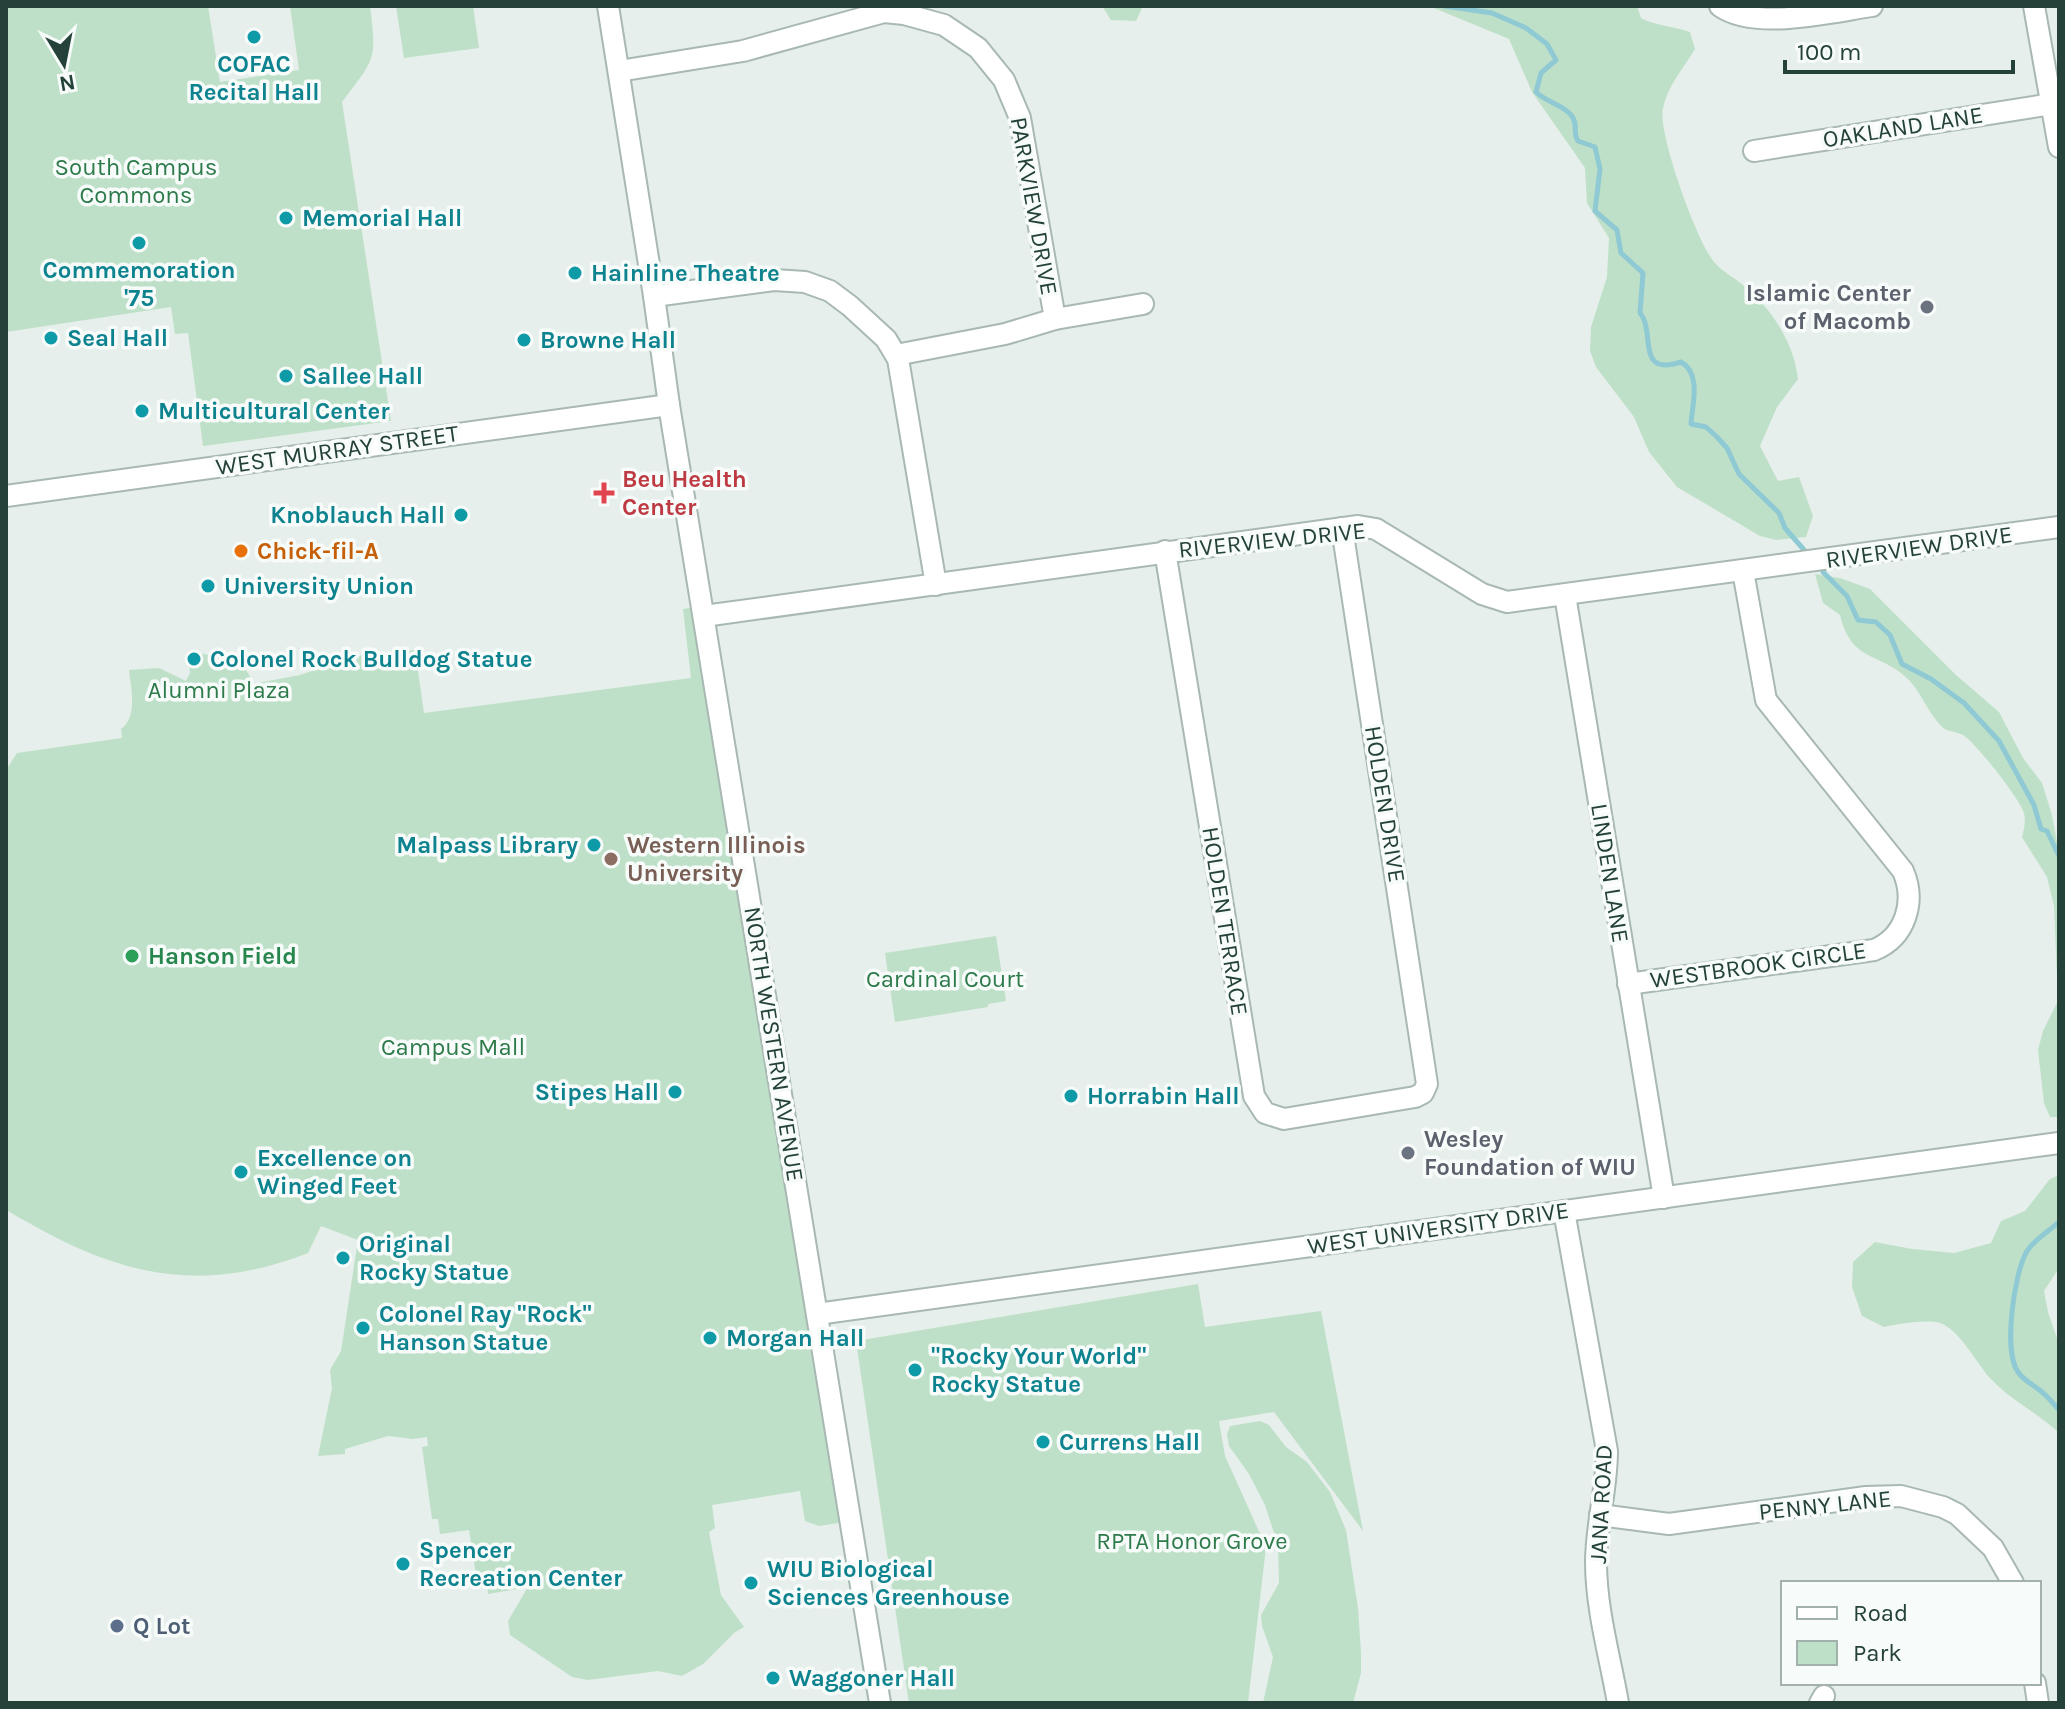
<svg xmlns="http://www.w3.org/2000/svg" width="2065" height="1709" viewBox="0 0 2065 1709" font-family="Karla,sans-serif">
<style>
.green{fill:#bfe0c8}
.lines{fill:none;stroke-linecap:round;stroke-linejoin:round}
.stream{stroke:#8ec9d4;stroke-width:5}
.minor-casing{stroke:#a8b8b2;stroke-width:24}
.minor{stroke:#fff;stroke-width:20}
.culture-dot{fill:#0f9aa8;stroke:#f7fbf9;stroke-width:3}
.worship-dot{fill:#6b7280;stroke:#f7fbf9;stroke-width:3}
.health-dot{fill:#e0444e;stroke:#f7fbf9;stroke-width:3}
.food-dot{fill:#e8710a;stroke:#f7fbf9;stroke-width:3}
.education-dot{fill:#8d6e63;stroke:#f7fbf9;stroke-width:3}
.leisure-dot{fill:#2e9e5b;stroke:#f7fbf9;stroke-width:3}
.service-dot{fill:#5c6f8a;stroke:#f7fbf9;stroke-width:3}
.labels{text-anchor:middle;stroke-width:7;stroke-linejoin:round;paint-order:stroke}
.culture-label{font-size:24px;font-weight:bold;fill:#0d838f;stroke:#f7fbf9;text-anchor:start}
.street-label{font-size:24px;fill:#24423a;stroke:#f7fbf9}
.park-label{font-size:24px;fill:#2d7a4b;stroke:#f7fbf9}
.worship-label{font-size:24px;font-weight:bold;fill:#5b616d;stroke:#f7fbf9;text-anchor:end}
.health-label{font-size:24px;font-weight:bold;fill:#be3a42;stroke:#f7fbf9;text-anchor:start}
.food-label{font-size:24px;font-weight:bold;fill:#c56008;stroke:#f7fbf9;text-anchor:start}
.education-label{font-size:24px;font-weight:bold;fill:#785e54;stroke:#f7fbf9;text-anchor:start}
.leisure-label{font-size:24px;font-weight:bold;fill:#27864d;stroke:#f7fbf9;text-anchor:start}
.service-label{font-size:24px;font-weight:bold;fill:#4e5e75;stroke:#f7fbf9;text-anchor:start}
</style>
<rect width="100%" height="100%" fill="#e6efeb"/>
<g class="green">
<path d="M6,6H208L220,82L299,70L290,6H370C377,62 375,58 342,102L391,421L203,446L188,333L175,334L171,307L6,332Z"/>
<path d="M396,6H473L479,48L404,58Z"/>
<path d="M1102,6H1141L1142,8L1136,21L1111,20Z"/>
<path d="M1429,6H1637L1641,18C1656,26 1673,26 1690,32L1695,49C1683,69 1668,85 1663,108C1657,132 1698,245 1715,263C1723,272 1735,278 1744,286C1772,309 1794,343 1798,379L1777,407L1760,446L1778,481L1799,477L1813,516L1806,537L1776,540L1760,536L1677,487L1649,452L1634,417L1596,367L1590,351L1591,327L1607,277L1609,238L1587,203L1585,168L1532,92L1509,39Z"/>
<path d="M1815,574L1840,578L1870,589L1956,675L1999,712L2023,758L2042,783L2052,815L2059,853V1117H2050L2044,1103L2038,1050L2043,1031L2058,1001L2054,906L2047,877L2022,837C2024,829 2026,822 2024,813C2020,799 1976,743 1963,735C1955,731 1947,732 1941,726C1928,712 1921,693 1909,680C1880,651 1852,664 1840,615L1823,603Z"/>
<path d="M703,606L851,1521L819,1526L805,1521L800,1491L712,1505L715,1528L709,1532L721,1595L744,1627L734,1633L703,1664L682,1676L658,1671L588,1680L572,1677L510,1635L508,1621L528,1587L488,1594L487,1587L478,1588L469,1530L440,1534L438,1519H432L422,1447L428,1446L427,1437L413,1439L388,1436L345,1449V1454L318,1456L332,1388L330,1370L341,1351L358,1240L321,1226L308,1253C193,1298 110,1272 8,1211L6,1205V770L17,753L122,738L121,729C138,717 131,688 129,670L159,668L186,681L190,673L189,662L199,653C222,658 245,657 253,684L300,675L356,656L415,650L424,713L691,678L683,609Z"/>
<path d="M996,936L1006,1001L988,1004V1007L895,1022L885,953Z"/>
<path d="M2059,1175V1268L2044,1291L2048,1312L2059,1344V1433C2038,1413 2010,1400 1990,1378C1977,1364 1960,1330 1940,1323C1927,1319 1897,1324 1884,1327L1862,1316L1852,1287L1853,1262L1875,1242L1912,1249L1954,1253L1991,1243L2001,1221L2025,1211L2050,1179Z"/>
<path d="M1198,1284L1205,1327L1321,1311L1363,1531L1274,1412L1219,1421L1225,1456L1266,1547L1248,1703H909L856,1341Z"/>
<path d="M1260,1421L1269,1425L1286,1447L1307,1462L1330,1492L1346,1530L1358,1608L1361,1652V1673L1353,1703H1263L1273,1657L1262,1626L1261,1615L1279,1583L1278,1545L1265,1505L1249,1474L1229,1446L1227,1434L1230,1426Z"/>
</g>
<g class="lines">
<g class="stream">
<path d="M1444,6L1492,13L1526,28L1547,44L1556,60L1541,73L1536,92C1546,102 1563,105 1571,115C1579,124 1572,132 1578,141L1595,147L1600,169L1595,211L1617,230L1621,253L1643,273L1640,313C1656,332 1635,377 1681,362C1702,374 1692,405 1691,424L1706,427L1717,437L1727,448L1739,474L1779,513L1785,528L1805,551"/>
<path d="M1823,572L1847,596L1858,620L1876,622L1890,635L1902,664L1931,679L1964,703L1999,741L2034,805L2041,829L2047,831L2059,856"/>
<path d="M2059,1222C2049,1231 2034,1240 2027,1251C2014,1273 2003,1351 2018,1372C2024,1381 2034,1385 2042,1392C2048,1397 2054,1404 2059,1410"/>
</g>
<defs>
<g id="minor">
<path d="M608,6L654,296L669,405L880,1703"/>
<path d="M1720,6C1755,31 1831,12 1872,6"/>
<path d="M2034,6L2059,147"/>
<path d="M619,71L743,51L884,12L904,14L944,25L978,48L1004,80L1020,118L1055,319"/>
<path d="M1754,151L2052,104"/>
<path d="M654,296L774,280L805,282L830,291L850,306L886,339L898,359L936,585"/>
<path d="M896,355L1005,334L1055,319L1143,304"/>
<path d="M6,496L669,405"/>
<path d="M1165,551L1254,1096L1265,1113L1284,1119L1415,1097L1423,1093L1427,1084L1342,528"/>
<path d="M1565,595L1664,1198"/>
<path d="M704,616L1358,526L1376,529L1482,594L1507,602L2059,527"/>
<path d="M1628,984L1874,950C1906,937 1916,901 1903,871L1766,700L1743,571"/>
<path d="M1564,1211L1607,1451C1607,1489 1596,1525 1596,1562C1596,1609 1610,1657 1618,1703"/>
<path d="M817,1314L2059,1143"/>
<path d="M1600,1515L1669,1524L1866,1497L1901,1496L1943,1507L1957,1514L1993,1548L2013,1583"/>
<path d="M2035,1683L2038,1703"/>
<path d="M1820,1703L1824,1696"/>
</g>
</defs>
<use href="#minor" class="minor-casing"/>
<use href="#minor" class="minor"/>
</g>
<g class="culture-dot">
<circle cx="254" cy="37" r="8"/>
<circle cx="286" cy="218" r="8"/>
<circle cx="139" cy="243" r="8"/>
<circle cx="575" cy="273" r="8"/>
<circle cx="51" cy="338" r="8"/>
<circle cx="524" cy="340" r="8"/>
<circle cx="286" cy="376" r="8"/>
<circle cx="142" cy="411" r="8"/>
<circle cx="461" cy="515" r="8"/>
<circle cx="208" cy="586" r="8"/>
<circle cx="194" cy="659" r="8"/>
<circle cx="594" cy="845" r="8"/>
<circle cx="675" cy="1092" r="8"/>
<circle cx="1071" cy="1096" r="8"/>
<circle cx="241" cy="1172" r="8"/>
<circle cx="343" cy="1258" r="8"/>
<circle cx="363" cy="1328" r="8"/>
<circle cx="710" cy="1338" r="8"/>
<circle cx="915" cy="1370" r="8"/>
<circle cx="1043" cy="1442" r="8"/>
<circle cx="403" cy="1564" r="8"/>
<circle cx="751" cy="1583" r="8"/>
<circle cx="773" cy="1678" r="8"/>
</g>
<g class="worship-dot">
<circle cx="1927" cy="307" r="8"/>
<circle cx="1408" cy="1153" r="8"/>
</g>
<path class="health-dot" d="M600 481h8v8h8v8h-8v8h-8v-8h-8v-8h8z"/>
<circle class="food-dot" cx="241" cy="551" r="8"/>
<circle class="education-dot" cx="611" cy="859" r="8"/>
<circle class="leisure-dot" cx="132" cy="956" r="8"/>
<circle class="service-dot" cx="117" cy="1626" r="8"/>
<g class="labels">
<g class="culture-label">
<text x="254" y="72" text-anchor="middle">COFAC<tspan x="254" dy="28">Recital Hall</tspan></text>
<text x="302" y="226">Memorial Hall</text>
<text x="139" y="278" text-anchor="middle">Commemoration<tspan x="139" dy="28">'75</tspan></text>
<text x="591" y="281">Hainline Theatre</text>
<text x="67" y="346">Seal Hall</text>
<text x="540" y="348">Browne Hall</text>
<text x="302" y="384">Sallee Hall</text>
<text x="158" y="419">Multicultural Center</text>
<text x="445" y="523" text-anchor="end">Knoblauch Hall</text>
<text x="224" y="594">University Union</text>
<text x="210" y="667">Colonel Rock Bulldog Statue</text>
<text x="578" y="853" text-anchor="end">Malpass Library</text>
<text x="659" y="1100" text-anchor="end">Stipes Hall</text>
<text x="1087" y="1104">Horrabin Hall</text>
<text x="257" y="1166">Excellence on<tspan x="257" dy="28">Winged Feet</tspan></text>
<text x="359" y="1252">Original<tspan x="359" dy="28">Rocky Statue</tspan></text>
<text x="379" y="1322">Colonel Ray "Rock"<tspan x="379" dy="28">Hanson Statue</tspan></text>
<text x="726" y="1346">Morgan Hall</text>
<text x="931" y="1364">"Rocky Your World"<tspan x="931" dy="28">Rocky Statue</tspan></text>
<text x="1059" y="1450">Currens Hall</text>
<text x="419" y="1558">Spencer<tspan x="419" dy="28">Recreation Center</tspan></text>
<text x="767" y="1577">WIU Biological<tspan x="767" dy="28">Sciences Greenhouse</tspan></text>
<text x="789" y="1686">Waggoner Hall</text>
</g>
<g class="street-label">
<text transform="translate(1903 127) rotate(-9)" y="8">OAKLAND LANE</text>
<text transform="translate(1034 206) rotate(80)" y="8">PARKVIEW DRIVE</text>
<text transform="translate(337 450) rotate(-8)" y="8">WEST MURRAY STREET</text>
<text transform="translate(1272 540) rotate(-6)" y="8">RIVERVIEW DRIVE</text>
<text transform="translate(1919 547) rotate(-8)" y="8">RIVERVIEW DRIVE</text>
<text transform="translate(1385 804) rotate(81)" y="8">HOLDEN DRIVE</text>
<text transform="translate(1610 873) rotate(81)" y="8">LINDEN LANE</text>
<text transform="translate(1225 921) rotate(81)" y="8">HOLDEN TERRACE</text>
<text transform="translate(1758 965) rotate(-8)" y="8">WESTBROOK CIRCLE</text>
<text transform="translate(774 1044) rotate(81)" y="8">NORTH WESTERN AVENUE</text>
<text transform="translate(1438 1228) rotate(-8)" y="8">WEST UNIVERSITY DRIVE</text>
<text transform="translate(1601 1504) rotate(-87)" y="8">JANA ROAD</text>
<text transform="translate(1825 1505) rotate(-6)" y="8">PENNY LANE</text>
</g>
<g class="park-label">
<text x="136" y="175">South Campus<tspan x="136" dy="28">Commons</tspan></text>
<text x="219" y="698">Alumni Plaza</text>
<text x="945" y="987">Cardinal Court</text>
<text x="453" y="1055">Campus Mall</text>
<text x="1192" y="1549">RPTA Honor Grove</text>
</g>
<g class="worship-label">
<text x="1911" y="301">Islamic Center<tspan x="1911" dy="28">of Macomb</tspan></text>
<text x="1424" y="1147" text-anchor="start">Wesley<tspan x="1424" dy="28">Foundation of WIU</tspan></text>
</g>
<g class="health-label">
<text x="622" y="487">Beu Health<tspan x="622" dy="28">Center</tspan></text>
</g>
<g class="food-label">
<text x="257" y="559">Chick-fil-A</text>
</g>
<g class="education-label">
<text x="627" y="853">Western Illinois<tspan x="627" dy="28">University</tspan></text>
</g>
<g class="leisure-label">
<text x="148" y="964">Hanson Field</text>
</g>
<g class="service-label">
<text x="133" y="1634">Q Lot</text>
</g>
</g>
<rect width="2065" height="1709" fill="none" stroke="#24423a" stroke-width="16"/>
<rect x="1781" y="1581" width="260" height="104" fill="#f7fbf9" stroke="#a3b1ad" stroke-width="2"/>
<rect x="1797" y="1607" width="40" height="12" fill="#ffffff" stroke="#a3b1ad" stroke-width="2"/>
<text x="1853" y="1621" font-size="24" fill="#24423a">Road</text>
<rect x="1797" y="1641" width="40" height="24" fill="#bfe0c8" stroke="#a3b1ad" stroke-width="2"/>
<text x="1853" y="1661" font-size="24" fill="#24423a">Park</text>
<g transform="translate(64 64) rotate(170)" stroke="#f7fbf9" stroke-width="6" paint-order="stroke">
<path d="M0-6L14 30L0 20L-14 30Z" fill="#24423a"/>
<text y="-12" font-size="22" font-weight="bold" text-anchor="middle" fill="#24423a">N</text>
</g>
<path d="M1785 60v12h228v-12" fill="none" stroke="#24423a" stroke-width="4"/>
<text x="1797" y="60" font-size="24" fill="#24423a" stroke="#f7fbf9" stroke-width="6" paint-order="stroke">100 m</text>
</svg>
